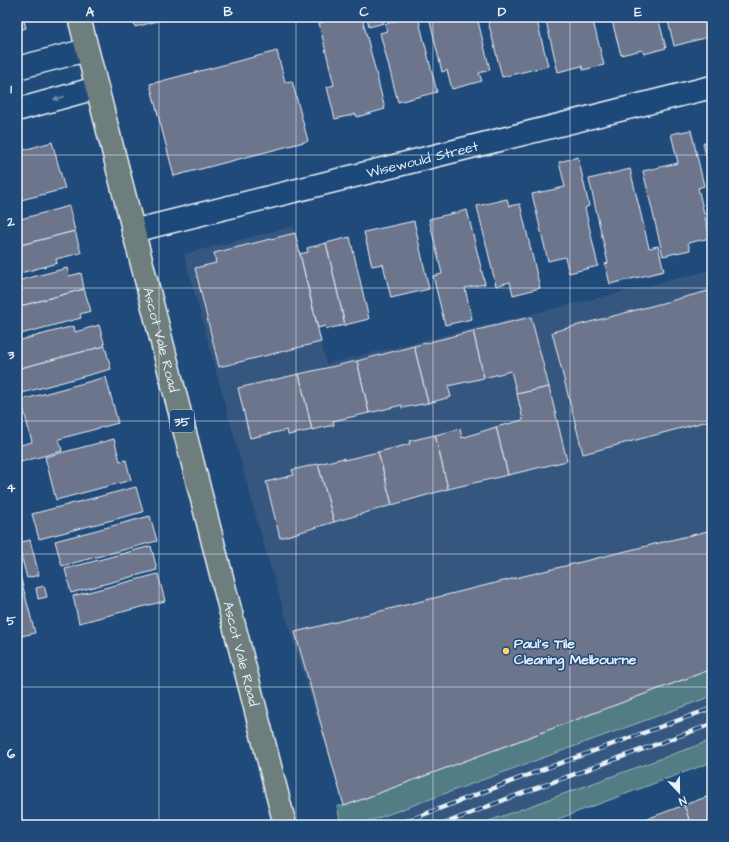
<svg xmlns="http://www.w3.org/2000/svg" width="729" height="842" viewBox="0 0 729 842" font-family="'Architects Daughter',sans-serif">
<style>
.built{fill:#36577f}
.green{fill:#537d85;stroke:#9eb7be}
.building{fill:#6c758c;stroke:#e8f1f8}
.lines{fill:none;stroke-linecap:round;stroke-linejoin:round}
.street-casing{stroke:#e8f1f8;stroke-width:25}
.primary-casing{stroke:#e8f1f8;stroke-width:25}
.street{stroke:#1f4a7a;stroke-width:22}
.primary{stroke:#6d7e7c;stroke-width:22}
.rail-casing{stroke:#e8f1f8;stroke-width:4.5}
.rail{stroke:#1f4a7a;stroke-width:3;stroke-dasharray:9;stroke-linecap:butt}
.oneway{fill:#6f8dac}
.grid{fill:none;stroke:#e8f1f8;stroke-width:1;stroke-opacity:0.55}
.poi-dot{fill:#ffd166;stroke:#1f4a7a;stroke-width:1.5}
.labels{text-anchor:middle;stroke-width:3;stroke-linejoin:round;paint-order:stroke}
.shield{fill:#1f4a7a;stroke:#acbfd2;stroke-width:1}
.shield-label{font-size:13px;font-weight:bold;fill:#e8f1f8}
.street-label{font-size:14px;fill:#e8f1f8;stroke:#1f4a7a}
.poi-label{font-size:14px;font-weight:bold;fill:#e8f1f8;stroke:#1f4a7a;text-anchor:start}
.neatline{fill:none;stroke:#e8f1f8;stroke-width:1.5}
.grid-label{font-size:13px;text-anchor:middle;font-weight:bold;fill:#e8f1f8}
</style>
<rect width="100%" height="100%" fill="#1f4a7a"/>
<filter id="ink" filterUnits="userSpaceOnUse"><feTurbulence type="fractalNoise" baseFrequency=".025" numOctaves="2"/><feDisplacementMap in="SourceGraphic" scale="8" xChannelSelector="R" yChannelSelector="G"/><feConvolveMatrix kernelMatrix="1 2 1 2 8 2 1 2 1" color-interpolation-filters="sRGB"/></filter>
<g filter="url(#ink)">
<g class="built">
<path d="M294,226L326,364L712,270V668L344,806L264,546L184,254Z"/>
<path d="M712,696V740L478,825H359Z"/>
</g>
<g class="green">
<path d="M712,669V696L359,825H341L337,806H344Z"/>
<path d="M712,740V762L542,825H478Z"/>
</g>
<g class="building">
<path d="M17,17H23L26,28L17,31Z"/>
<path d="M133,17H173L135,27Z"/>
<path d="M343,17H362L385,109L357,117L356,114L335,119L327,87L334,85L319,23Z"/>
<path d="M367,17H383L384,23L369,27Z"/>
<path d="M410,17H418L437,92L398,102L380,33L387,31L385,24Z"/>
<path d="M429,17H477L490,70L479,73L482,81L452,89L447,70L442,72Z"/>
<path d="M487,17H536L548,66L502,77Z"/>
<path d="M546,17H592L604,65L583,70L582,66L558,72L546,21H547Z"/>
<path d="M611,17H658L666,48L644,54L642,50L621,55Z"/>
<path d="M667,17H712V36L674,46Z"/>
<path d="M277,51L285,82L292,81L308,141L174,176L150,84Z"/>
<path d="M691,130L704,186L698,188L710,238L688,243L690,250L663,256L643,171L678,163L671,134Z"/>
<path d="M712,141V181L703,143Z"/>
<path d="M52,142L65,189L17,201V152Z"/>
<path d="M578,157L589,206L585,208L598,266L569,273L565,257L548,261L532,194L565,187L559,162Z"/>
<path d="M630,169L649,248L658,246L664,271L610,284L605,264L608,263L589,179Z"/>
<path d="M507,199L509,206L520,204L540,288L513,295L510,282L496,286L477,206Z"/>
<path d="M69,206L75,231L17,246V220Z"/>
<path d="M467,210L485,284L465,288L472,319L445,325L433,276L442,274L429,219Z"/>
<path d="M414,221L429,289L391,298L383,264L372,266L364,232Z"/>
<path d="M75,231L81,253L56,259L57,263L17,274V246Z"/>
<path d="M295,233L321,342L219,367L195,268L216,263L214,253Z"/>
<path d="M350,237L369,319L345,325L326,243Z"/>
<path d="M326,243L345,325L326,329L325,326L318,328L300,254L308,252L307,248Z"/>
<path d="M67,268L69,276L81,273L84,289L17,307V281Z"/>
<path d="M84,289L91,311L80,314L81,318L17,335V307Z"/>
<path d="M712,290V420L583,454L552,332Z"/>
<path d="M531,317L549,387L517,394L511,371L484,378L473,331Z"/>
<path d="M99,325L105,346L17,369V341L74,326L75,332Z"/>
<path d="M473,331L484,378L448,386L451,397L428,403L414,346Z"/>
<path d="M105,346L111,369L22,393L17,375V369Z"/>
<path d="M414,346L428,403L402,408V405L369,413L357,361Z"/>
<path d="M357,361L369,413L333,421L334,425L312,430L299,374Z"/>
<path d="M299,374L312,430L288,435L287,430L250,438L238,388Z"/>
<path d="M106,377L118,423L59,439L62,451L17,463V446L32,442L21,400Z"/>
<path d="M549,387L567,461L508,475L496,427L523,420L517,394Z"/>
<path d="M496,427L508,475L448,489L435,435L460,429L462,438Z"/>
<path d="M435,435L448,489L392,505L378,452L410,444L409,441Z"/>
<path d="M114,439L120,461L126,460L131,480L56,500L45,457Z"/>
<path d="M378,452L392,505L334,522L318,464L344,458V460Z"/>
<path d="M318,464L334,522L280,538L266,482L294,475L292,470Z"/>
<path d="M136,487L143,512L39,539L32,514Z"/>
<path d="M150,516L157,541L62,566L55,541Z"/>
<path d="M712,530V669L344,806L295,632Z"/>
<path d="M30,540L39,575L27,578L18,543Z"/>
<path d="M151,546L157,570L71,593L65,569Z"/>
<path d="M17,564L35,633L17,637Z"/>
<path d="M158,574L165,601L79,623L73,596Z"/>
<path d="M44,586L47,597L38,599L36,588Z"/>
<path d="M712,795V825H691L684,805Z"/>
<path d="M684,805L691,825H631Z"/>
</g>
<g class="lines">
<defs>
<g id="street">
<path d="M17,68L87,50"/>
<path d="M17,110L96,88"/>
<path id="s1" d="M133,231L712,87"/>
</g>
<g id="primary">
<path id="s2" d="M79,17L285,825"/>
</g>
</defs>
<use href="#street" class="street-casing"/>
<use href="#primary" class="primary-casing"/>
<use href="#street" class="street"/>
<use href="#primary" class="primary"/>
<defs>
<g id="rail">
<path d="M396,825L544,769L712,708"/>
<path d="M441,825L509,798L712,724"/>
</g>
</defs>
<use href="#rail" class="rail-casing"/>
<use href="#rail" class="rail"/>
</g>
<defs><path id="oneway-solid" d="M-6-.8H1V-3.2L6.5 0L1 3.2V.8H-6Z"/></defs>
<use class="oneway" href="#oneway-solid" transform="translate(59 98) rotate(165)"/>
</g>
<path class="grid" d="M159,17V825M296,17V825M433,17V825M570,17V825M17,155H712M17,288H712M17,421H712M17,554H712M17,687H712"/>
<circle class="poi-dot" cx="506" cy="651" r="4"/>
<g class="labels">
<rect class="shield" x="170" y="410" width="24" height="22" rx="3"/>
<g class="shield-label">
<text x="182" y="426">35</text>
</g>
<g class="street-label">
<text dy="5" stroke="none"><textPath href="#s1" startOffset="298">Wisewould Street</textPath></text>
<text dy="5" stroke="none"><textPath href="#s2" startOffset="333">Ascot Vale Road</textPath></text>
<text dy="5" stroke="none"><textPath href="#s2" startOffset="657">Ascot Vale Road</textPath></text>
</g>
<g class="poi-label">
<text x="514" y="648">Paul's Tile<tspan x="514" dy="16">Cleaning Melbourne</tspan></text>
</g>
</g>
<rect width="729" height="842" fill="none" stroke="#1f4a7a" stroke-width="44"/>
<g transform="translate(679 792) rotate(158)" stroke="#1f4a7a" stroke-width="3" paint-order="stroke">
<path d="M0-3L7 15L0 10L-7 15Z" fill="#e8f1f8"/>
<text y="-6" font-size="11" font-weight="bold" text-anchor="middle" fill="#e8f1f8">N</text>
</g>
<rect x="22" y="22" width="685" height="798" class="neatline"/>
<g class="grid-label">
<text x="90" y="16">A</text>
<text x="228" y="16">B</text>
<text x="364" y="16">C</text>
<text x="502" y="16">D</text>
<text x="638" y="16">E</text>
<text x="11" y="93">1</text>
<text x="11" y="226">2</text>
<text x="11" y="359">3</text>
<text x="11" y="492">4</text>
<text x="11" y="625">5</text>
<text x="11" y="758">6</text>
</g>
</svg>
